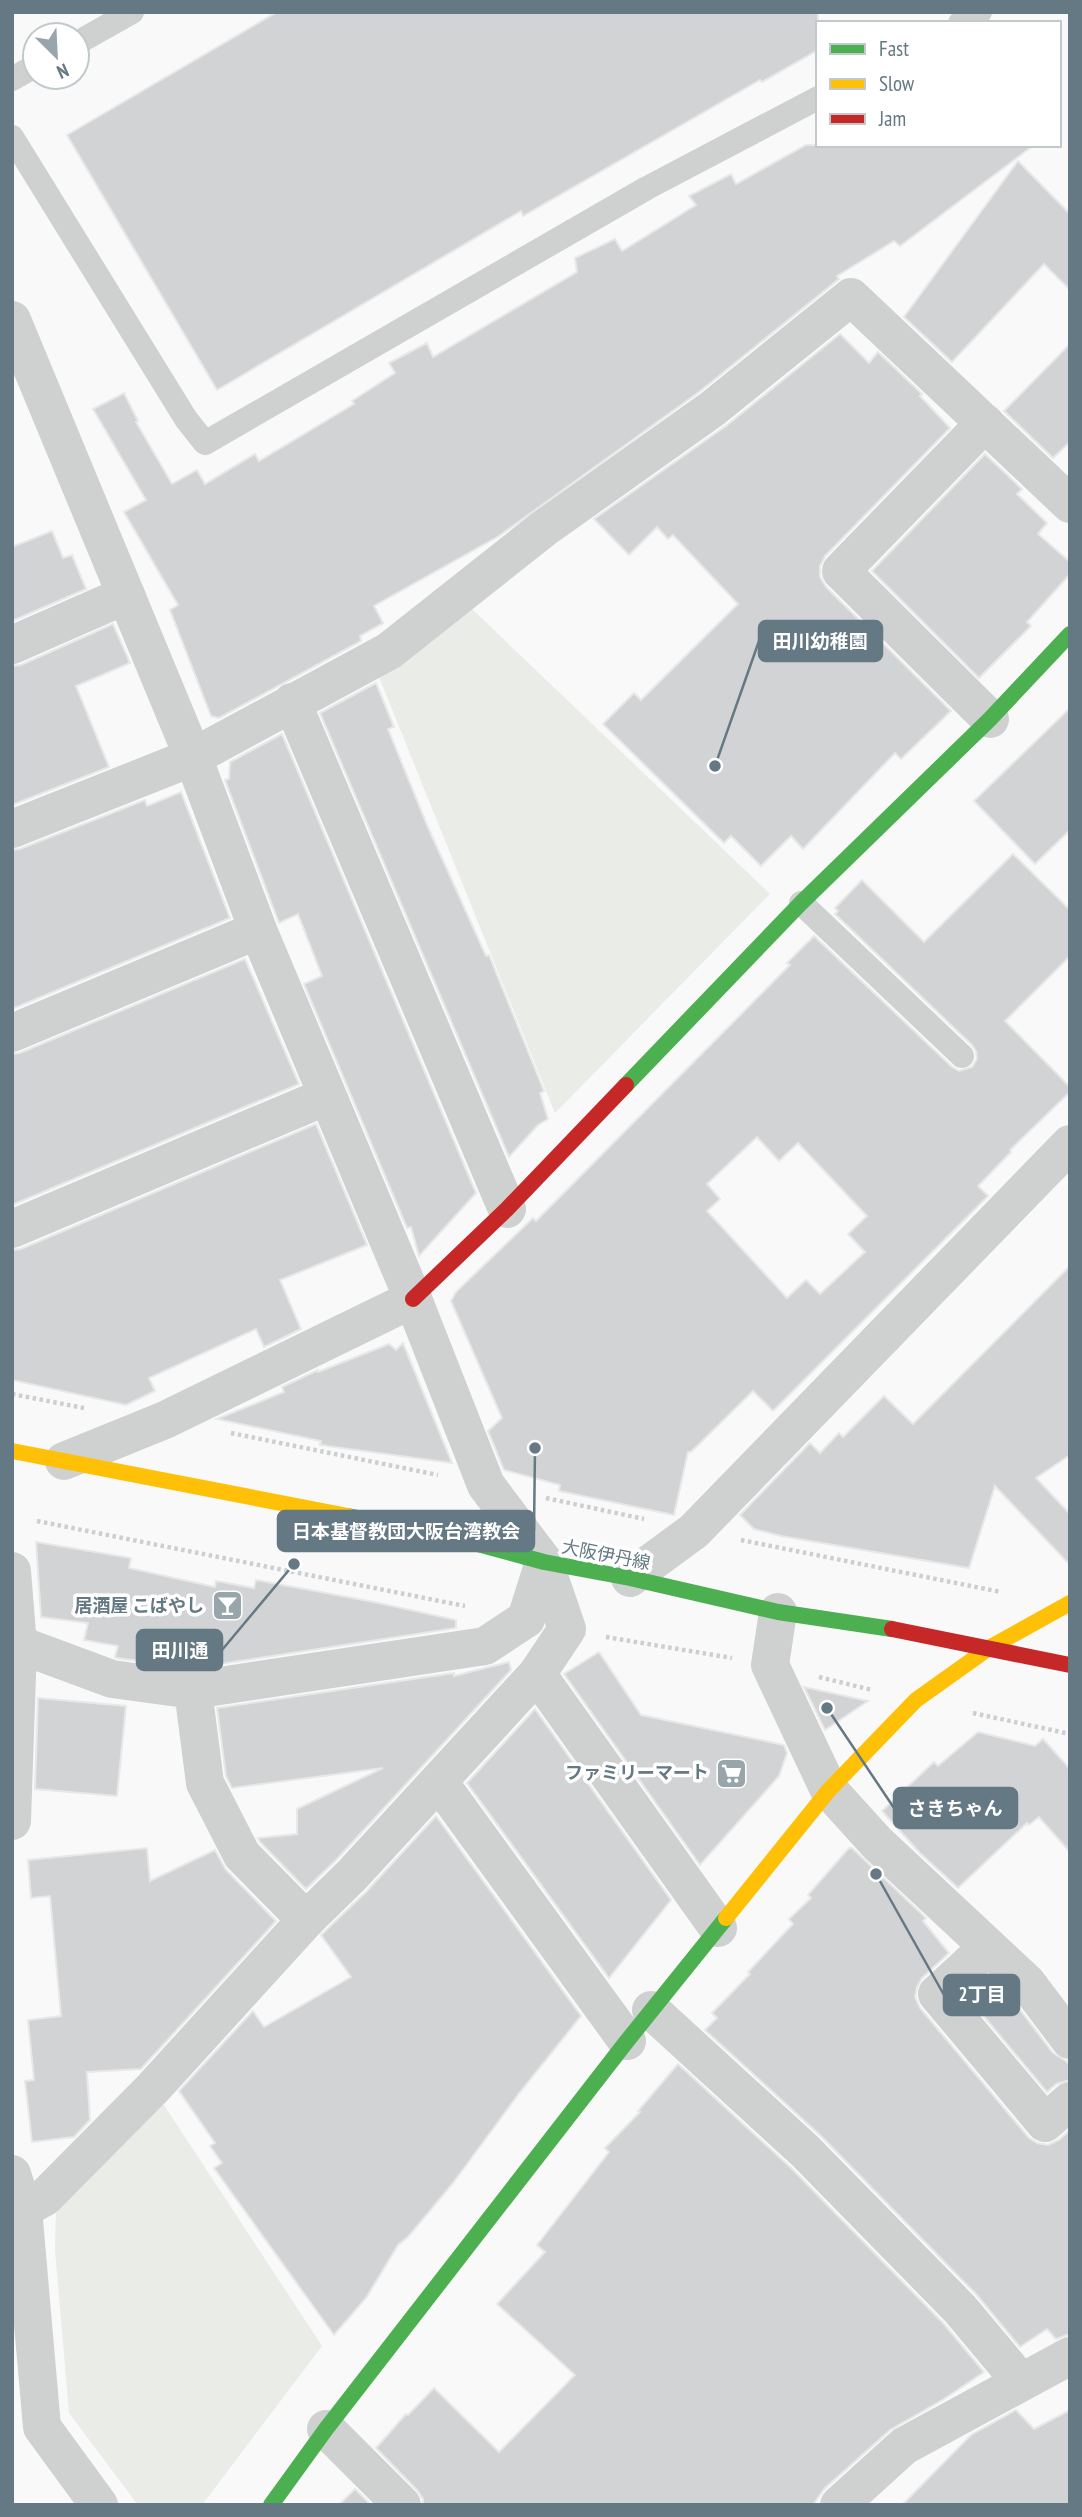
<svg xmlns="http://www.w3.org/2000/svg" width="1082" height="2517" viewBox="0 0 1082 2517" font-family="'PT Sans Narrow','Noto Sans JP',sans-serif">
<style>
.green{fill:#e9ece7}
.building{fill:#d1d3d4;stroke:#e8e8e8;stroke-width:2;fill-rule:evenodd}
.lines{fill:none;stroke-linecap:round;stroke-linejoin:round}
.path{stroke:#cdcecf;stroke-width:4.5;stroke-dasharray:3.5 3.5;stroke-linecap:butt}
.lane{stroke:#cfd1d1;stroke-width:24}
.street{stroke:#cfd1d1;stroke-width:38}
.fast{stroke:#4caf50;stroke-width:16}
.slow{stroke:#ffc107;stroke-width:16}
.jam{stroke:#c62828;stroke-width:16}
.labels{text-anchor:middle;stroke-width:7;stroke-linejoin:round;paint-order:stroke}
.street-label{font-size:18px;fill:#647983;stroke:#fff}
.poi-label{font-size:18px;font-weight:bold;fill:#647983;stroke:#fff;text-anchor:end}
.leader{fill:none;stroke:#647983;stroke-width:2.5}
.callout-dot{fill:#647983;stroke:#fff;stroke-width:2.5}
.callout{fill:#647983;stroke:#647983;stroke-width:2.5}
.callout-label{font-size:19px;text-anchor:middle;font-weight:bold;fill:#fff}
</style>
<rect width="100%" height="100%" fill="#f9f9f9"/>
<g class="green">
<path d="M472,609L770,894L555,1113L377,672Z"/>
<path d="M160,2099L322,2346L202,2505H138L69,2413L55,2250L56,2213Z"/>
</g>
<g class="building">
<path d="M277,12H818V50L762,82L760,80L523,216L521,211L217,390L67,135Z"/>
<path d="M806,145H1034L900,246L894,241L837,276L839,279L699,392L499,536L374,606L383,623L360,636L361,641L219,718L211,716L170,610L178,605L124,512L146,500L93,409L124,393L138,421L136,422L172,484L197,470L205,484L255,454L259,461L354,404L352,401L395,373L389,363L427,343L433,357L577,272L575,258L615,239L622,251L696,205L689,196L731,174L736,184Z"/>
<path d="M1018,161L1070,214V290L1044,264L952,362L904,317Z"/>
<path d="M840,334L869,363L878,352L922,394L920,396L950,428L825,556L820,566V577L826,587L951,711L901,759L895,753L803,849L791,836L761,866L731,836L724,843L603,724L634,693L641,700L738,604L673,535L668,539L657,527L629,555L594,519L726,426Z"/>
<path d="M1070,344V442L1053,458L1004,411Z"/>
<path d="M985,454L1022,489L1017,494L1047,523L1038,534L1070,562V574L1027,622L1031,626L979,678L872,571Z"/>
<path d="M52,531L63,558L72,555L86,589L12,621V547Z"/>
<path d="M113,624L130,663L76,686L109,767L12,805V666L21,665Z"/>
<path d="M376,683L394,727L388,729L427,825L486,956L489,955L544,1091L540,1093L548,1119L538,1125L509,1157L320,713Z"/>
<path d="M1070,708V830L1035,864L974,801Z"/>
<path d="M282,734L476,1193L419,1256L411,1227L407,1228L304,984L322,976L298,914L279,923L225,780L229,779L230,762Z"/>
<path d="M181,792L230,918L12,1009V850L20,849L145,800L147,806Z"/>
<path d="M1013,854L1070,910V956L1005,1021L1070,1087V1092L1010,1150L1011,1152L978,1186L988,1196L773,1411L753,1391L691,1452H688L674,1515L559,1491L560,1485L504,1470L488,1431L502,1418L451,1301L456,1292L533,1218L536,1221L790,965L787,963L814,936L952,1067L959,1071L972,1067L977,1059L976,1051L972,1045L835,914L838,911L835,908L862,880L924,942ZM757,1137L779,1161L798,1143L867,1216L848,1234L865,1252L820,1294L806,1280L787,1298L707,1211L720,1199L707,1184Z"/>
<path d="M245,959L299,1084L12,1205V1054L20,1053Z"/>
<path d="M316,1124L367,1245L280,1280L301,1329L264,1347L256,1329L149,1378L155,1391L126,1405L12,1380V1250L21,1249Z"/>
<path d="M1070,1266V1455L1036,1478L1070,1514V1565L995,1486L969,1568L781,1536L754,1529L740,1515L810,1443L820,1453L839,1433L843,1437L884,1396L913,1424Z"/>
<path d="M403,1343L452,1463L320,1445L321,1441L217,1419L284,1392L282,1387L318,1370V1372L389,1344L396,1350Z"/>
<path d="M36,1542L131,1558L129,1568L215,1587L216,1581L254,1588L256,1580L374,1602L456,1620V1628L193,1668L117,1658L115,1657L118,1646L84,1640L88,1623L41,1617Z"/>
<path d="M599,1652L641,1715L784,1745L787,1753L779,1776L700,1865L564,1674Z"/>
<path d="M509,1662L511,1670L336,1860L306,1889L260,1842L258,1838L297,1834V1809L383,1768L232,1788L226,1776L217,1708L454,1673V1676Z"/>
<path d="M804,1687L868,1701L825,1730Z"/>
<path d="M38,1698L126,1706L117,1796L35,1789Z"/>
<path d="M535,1709L671,1900L609,1978L467,1783Z"/>
<path d="M978,1732L1035,1746L1043,1739L1070,1769V1852L1039,1817L1029,1825L1027,1823L958,1888L920,1853L882,1811L934,1762L938,1766Z"/>
<path d="M436,1816L581,2016L520,2092L453,2183L408,2237L398,2245L366,2298L334,2335L214,2168L222,2163L210,2146L215,2143L179,2091L253,2011L264,2027L351,1977L321,1935L367,1891Z"/>
<path d="M147,1848L150,1881L215,1850L226,1870L276,1921L141,2069L87,2072L90,2120L74,2137L32,2142L25,2081L34,2080L28,2020L61,2016L50,1896L31,1898L28,1860Z"/>
<path d="M849,1848H852L926,1918L923,1921L949,1953L922,1978L917,1987L915,1997L920,2008L1029,2138L1037,2143L1048,2145L1059,2140L1070,2130V2334L1056,2339L1047,2329L1020,2347L976,2294L821,2136L705,2030L717,2018L712,2013L750,1974L748,1972L793,1924L789,1919L811,1898L808,1895Z"/>
<path d="M988,1977L1011,1998L1053,2053L1066,2061L1070,2065V2080L1056,2084L1047,2092L967,1996Z"/>
<path d="M678,2064L790,2167L944,2324L984,2372L944,2399L890,2430L824,2489L813,2505H423V2499L417,2490L376,2448L406,2414L408,2415L434,2388L499,2452L575,2375L497,2304L545,2252L537,2245L609,2152L605,2148L640,2112L638,2111Z"/>
<path d="M1016,2410L1034,2429L1070,2410V2505H902L971,2435Z"/>
<path d="M355,2489L371,2505H339Z"/>
</g>
<g class="lines">
<g class="path">
<path d="M12,1394L84,1408"/>
<path d="M231,1433L438,1475"/>
<path d="M546,1498L644,1519"/>
<path d="M37,1521L465,1606"/>
<path d="M741,1540L1001,1592"/>
<path d="M606,1637L732,1658"/>
<path d="M819,1677L872,1690"/>
<path d="M973,1713L1070,1734"/>
</g>
<g class="lane">
<path d="M960,23L980,12"/>
<path d="M77,43L132,12"/>
<path d="M12,79L35,66"/>
<path d="M12,137L186,419L205,443L647,188L818,98"/>
<path d="M801,903L962,1056"/>
</g>
<g class="street">
<path d="M12,320L193,757L258,930L413,1299L486,1485L544,1562L567,1629L537,1674L352,1875L306,1920L153,2088L45,2197L23,2209"/>
<path d="M985,423L841,571L990,719"/>
<path d="M12,645L126,595"/>
<path d="M292,702L507,1209"/>
<path d="M12,829L193,757L389,651L543,529L712,409L851,297L1070,504"/>
<path d="M12,1033L258,930"/>
<path d="M12,1229L327,1096"/>
<path d="M64,1461L165,1420L413,1299"/>
<path d="M12,1571L18,1646L12,1821"/>
<path d="M630,1578L694,1531L1070,1144"/>
<path d="M778,1612L770,1665L829,1790L877,1843L1027,1983L1070,2040"/>
<path d="M12,1642L112,1679L193,1690L485,1646L526,1619L544,1562"/>
<path d="M537,1674L718,1928"/>
<path d="M193,1690L205,1783L242,1855L306,1920"/>
<path d="M439,1782L627,2041"/>
<path d="M988,1947L937,1994L1045,2123L1070,2101"/>
<path d="M651,2010L805,2151L960,2309L1021,2382"/>
<path d="M12,2174L23,2209L42,2427L99,2505"/>
<path d="M326,2429L402,2505"/>
<path d="M839,2505L904,2446L1070,2356"/>
</g>
<g class="fast">
<path d="M626,1085L801,903L990,719L1070,634"/>
<path d="M348,1516L448,1536L544,1562L630,1578L778,1612L892,1629"/>
<path d="M271,2505L326,2429L627,2041L726,1918"/>
</g>
<g class="slow">
<path d="M12,1451L348,1516"/>
<path d="M726,1918L829,1790L916,1700L989,1648L1070,1603"/>
</g>
<g class="jam">
<path d="M413,1299L507,1209L626,1085"/>
<path d="M892,1629L1070,1665"/>
</g>
</g>
<defs>
<symbol id="bar-square" viewBox="-11 -11 22 22"><rect x="-9" y="-9" width="18" height="18" rx="4" fill="#98a6ac" stroke="#fff"/><path d="M-6-5H6L.8 .8V4.5H3.5V6h-7V4.5H-.8V.8Z" fill="#fff"/></symbol>
<symbol id="supermarket-square" viewBox="-11 -11 22 22"><rect x="-9" y="-9" width="18" height="18" rx="4" fill="#98a6ac" stroke="#fff"/><path d="M-6-5.5h2.5l.6 2H6L4.5 2H-2.5L-4.4-4H-6ZM-1.5 3.2a1.3 1.3 0 1 0 .1 0ZM3 3.2a1.3 1.3 0 1 0 .1 0Z" fill="#fff"/></symbol>
</defs>
<g fill-rule="evenodd">
<use href="#bar-square" x="210" y="1588" width="35" height="35"/>
<use href="#supermarket-square" x="714" y="1756" width="35" height="35"/>
</g>
<g class="labels">
<g class="street-label">
<text transform="translate(606 1555) rotate(11)" y="6">大阪伊丹線</text>
</g>
<g class="poi-label">
<text x="204" y="1612">居酒屋 こばやし</text>
<text x="709" y="1779">ファミリーマート</text>
</g>
</g>
<path class="leader" d="M715 766L759 641M535 1448L534 1531M294 1564L222 1650M827 1708L894 1808M876 1874L944 1995"/>
<g class="callout-dot">
<circle cx="715" cy="766" r="7"/>
<circle cx="535" cy="1448" r="7"/>
<circle cx="294" cy="1564" r="7"/>
<circle cx="827" cy="1708" r="7"/>
<circle cx="876" cy="1874" r="7"/>
</g>
<g class="callout">
<rect x="759" y="621" width="123" height="40" rx="7"/>
<rect x="278" y="1511" width="256" height="40" rx="7"/>
<rect x="137" y="1630" width="85" height="40" rx="7"/>
<rect x="894" y="1788" width="123" height="40" rx="7"/>
<rect x="944" y="1975" width="75" height="40" rx="7"/>
</g>
<g class="callout-label">
<text x="820" y="648">田川幼稚園</text>
<text x="406" y="1538">日本基督教団大阪台湾教会</text>
<text x="180" y="1657">田川通</text>
<text x="955" y="1815">さきちゃん</text>
<text x="982" y="2001">2丁目</text>
</g>
<rect width="1082" height="2517" fill="none" stroke="#647983" stroke-width="28"/>
<rect x="816" y="21" width="245" height="126" fill="#ffffff" stroke="#c1c9cd" stroke-width="2"/>
<rect x="830" y="44" width="35" height="10" fill="#4caf50" stroke="#c1c9cd" stroke-width="2"/>
<text x="879" y="56" font-size="21" fill="#647983">Fast</text>
<rect x="830" y="79" width="35" height="10" fill="#ffc107" stroke="#c1c9cd" stroke-width="2"/>
<text x="879" y="91" font-size="21" fill="#647983">Slow</text>
<rect x="830" y="114" width="35" height="10" fill="#c62828" stroke="#c1c9cd" stroke-width="2"/>
<text x="879" y="126" font-size="21" fill="#647983">Jam</text>
<g transform="translate(56 56) rotate(156)"><circle r="33" fill="#ffffff" stroke="#c1c9cd" stroke-width="2"/>
<path d="M0-5L12 26L0 18L-12 26Z" fill="#98a6ac"/>
<text y="-10" font-size="19" font-weight="bold" text-anchor="middle" fill="#647983">N</text>
</g>
</svg>
